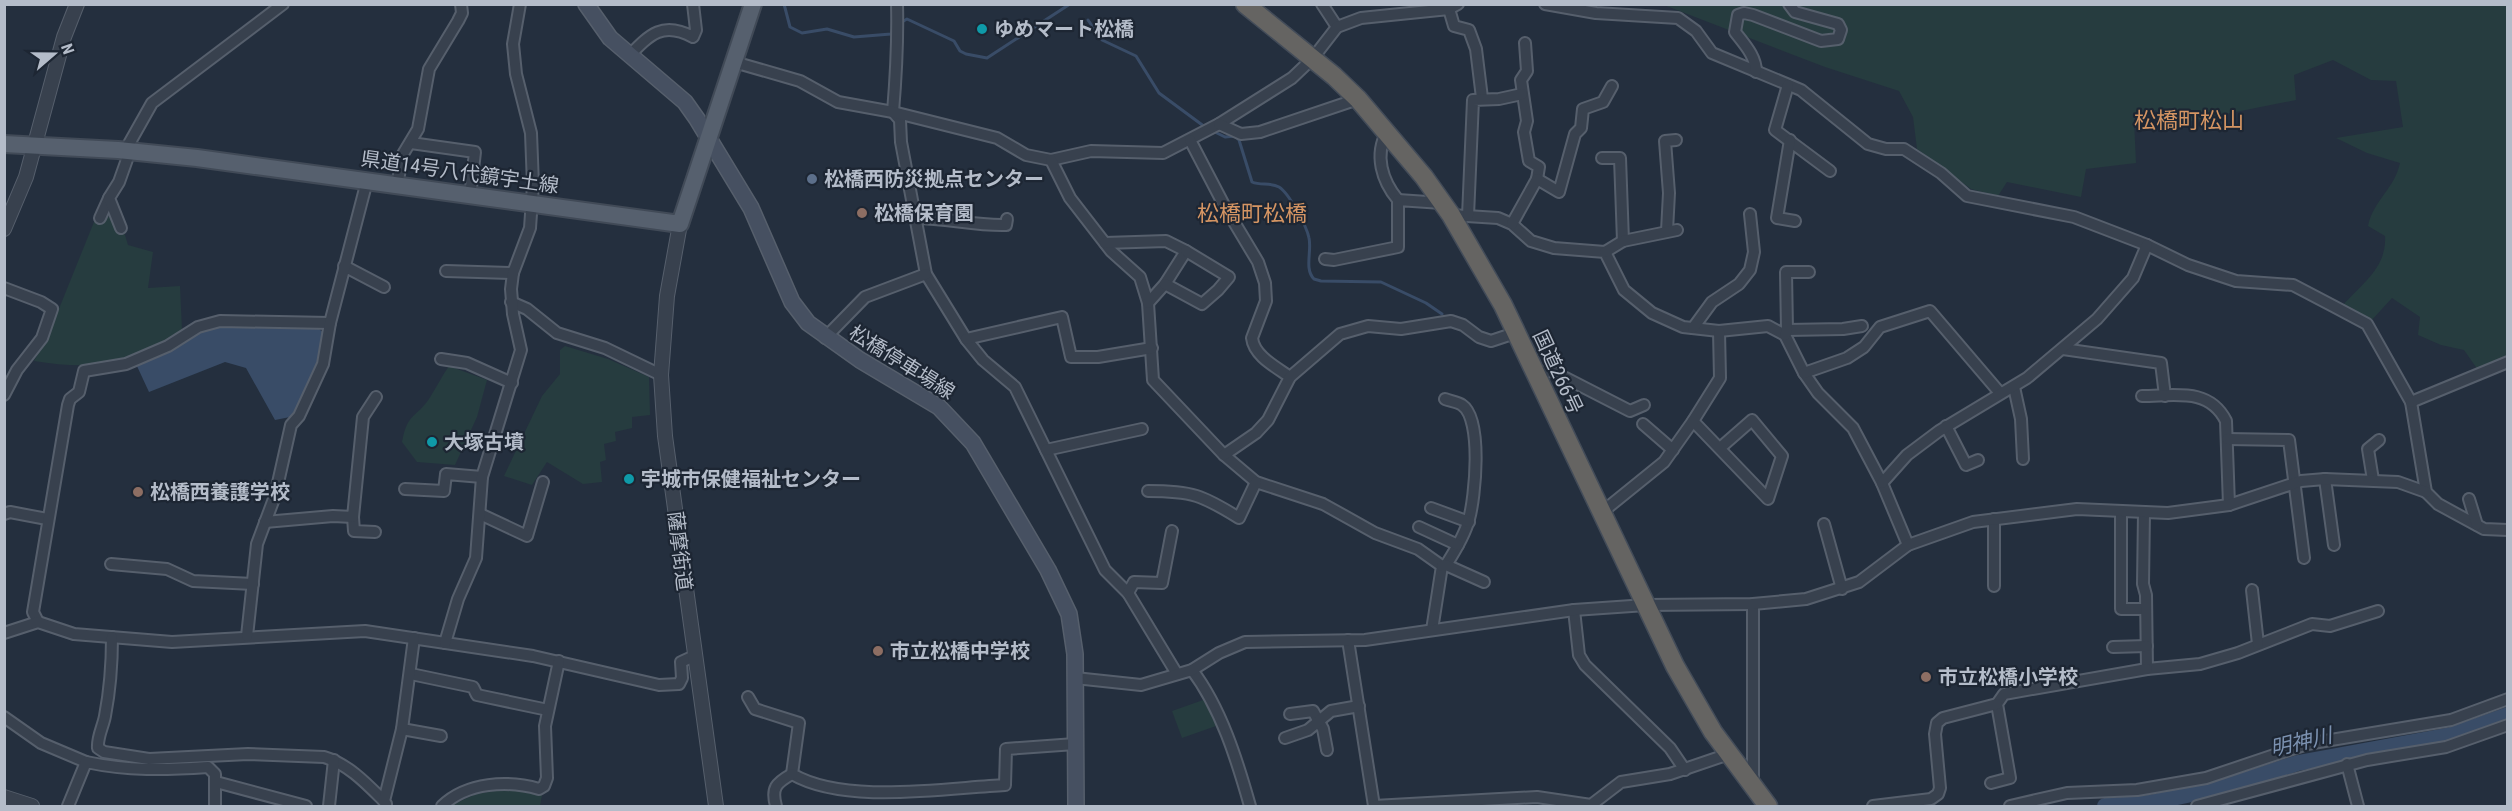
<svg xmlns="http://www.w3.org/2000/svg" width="2512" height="811" viewBox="0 0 2512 811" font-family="'Roboto Condensed','Noto Sans JP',sans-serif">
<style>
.green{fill:#263c3f}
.water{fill:#394c67}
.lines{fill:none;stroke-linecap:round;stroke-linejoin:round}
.stream{stroke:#394c67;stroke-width:3}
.river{stroke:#394c67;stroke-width:16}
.minor-casing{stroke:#565f6c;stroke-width:14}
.tertiary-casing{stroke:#565f6c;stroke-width:16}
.secondary-casing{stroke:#565f6c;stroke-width:18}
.primary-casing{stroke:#414a57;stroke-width:20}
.trunk-casing{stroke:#434c59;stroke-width:21}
.minor{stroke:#38414e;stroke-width:10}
.tertiary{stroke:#38414e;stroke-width:14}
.secondary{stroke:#465061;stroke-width:15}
.primary{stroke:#56606e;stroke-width:16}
.trunk{stroke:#656462;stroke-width:18}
.culture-dot{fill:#0f9aa8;stroke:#1d2633;stroke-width:2}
.service-dot{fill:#5c6f8a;stroke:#1d2633;stroke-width:2}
.education-dot{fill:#8d6e63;stroke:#1d2633;stroke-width:2}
.labels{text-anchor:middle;stroke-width:4.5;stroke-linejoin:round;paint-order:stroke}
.poi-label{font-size:20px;font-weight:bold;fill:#b4bcc9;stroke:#1d2633;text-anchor:start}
.street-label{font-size:20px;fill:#b4bcc9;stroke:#1d2633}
.water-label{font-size:21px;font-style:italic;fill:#7c92b1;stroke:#1d2633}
.quarter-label{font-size:22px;fill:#d59563;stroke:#1d2633}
</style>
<rect width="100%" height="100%" fill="#242f3e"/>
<g class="green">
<path d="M1664,5H2507V356L2478,370L2464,350L2441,345L2418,335L2420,317L2392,298L2370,322L2343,305C2363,283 2387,267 2385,236L2368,226C2373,201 2395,188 2400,163L2367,153L2336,138L2403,127L2396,81L2371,80L2333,60L2294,75L2296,100L2166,126L2156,110L2134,120L2136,163L2086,169L2081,197L2007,182L1998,196L1971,189L1917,149L1913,117L1899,91L1825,67Z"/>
<path d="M98,212L121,222L128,245L153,252L148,288L180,286L182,330C137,367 90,370 34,361L48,336Z"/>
<path d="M565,346L608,359L649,377L650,415L632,417V428L615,432L616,441L604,444L606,460L600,462L602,482L583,484L547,462L532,485L504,476L542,396L560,374V350Z"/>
<path d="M449,366L487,380L477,417L455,465L417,462L402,442C407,413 416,418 429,399C436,388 442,376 449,366Z"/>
<path d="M1206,699L1216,726L1182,738L1172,711Z"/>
<path d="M512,788L542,795L540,806H450L476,794Z"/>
</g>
<path class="water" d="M220,323L314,325L324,333L322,358L295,416L275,420L246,368L225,362L149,392L136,364L176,348L197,330Z"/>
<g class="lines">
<g class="stream">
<path d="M784,4L790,27L802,33L827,29L854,37L891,34L894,30"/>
<path d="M1088,20L1102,40L1136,56L1159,93L1205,127"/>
<path d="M900,23L907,19L954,41L960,51L966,54L987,58L1070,4"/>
<path d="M1213,131L1225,137L1235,136L1239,140L1252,182C1261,186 1270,182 1279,187C1289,193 1307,227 1309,238C1312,251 1304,269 1314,279L1321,281L1381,282L1426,303L1442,314"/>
</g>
<path class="river" d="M2105,806L2149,803L2220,788L2298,763L2451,735L2508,715"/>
<defs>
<g id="minor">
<path d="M897,4C898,41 896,76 893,112L900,120L901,142L926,274L966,339L983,360L1015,387L1105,570L1128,593L1177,674"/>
<path d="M1322,4L1337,27"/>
<path d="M1545,4L1596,13L1678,18L1696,31L1712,53L1801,90L1868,144L1886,149H1904L1941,173L1967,196L2074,217L2147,245L2188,265L2236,281L2293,285L2335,307L2367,324L2411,402L2426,492L2438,504L2484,529L2508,530"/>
<path d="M1449,9L1454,26L1469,30L1476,49L1482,98"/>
<path d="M1525,43L1527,71L1521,80L1527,121L1524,132L1529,161L1539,167L1537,179"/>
<path d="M629,56C650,34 663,21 693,37L696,30L693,4"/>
<path d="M734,62L800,81L838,102L893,112L997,138L1026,155L1051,160L1091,151L1163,153L1219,124L1292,78L1313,58L1337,27L1361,18L1449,9L1458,4"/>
<path d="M1756,72C1756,56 1744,44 1735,32L1738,15L1744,13L1753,15L1821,41L1838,39L1841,30L1838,24L1795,12L1789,4"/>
<path d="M1788,85L1775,130L1830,171"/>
<path d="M1219,124L1241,134L1260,132L1358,99"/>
<path d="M1387,132C1374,155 1382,181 1398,200"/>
<path d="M1190,140L1225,207L1258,262L1265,283L1266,301L1252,338C1254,356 1276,367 1290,377"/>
<path d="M1790,140L1777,218L1795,221"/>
<path d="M411,143L475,152L470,196"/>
<path d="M125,151L152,103L283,4"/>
<path d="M1602,158H1620L1623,241"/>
<path d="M1051,160L1070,198L1111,251L1140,277L1148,303L1153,380L1224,455L1256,482L1323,504L1375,533L1418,549L1442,566L1432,630"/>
<path d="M397,185L403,154L418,129L429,69L458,21L462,13L461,4"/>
<path d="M1451,215L1498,218L1512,224L1531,241L1554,248L1605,252L1624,290L1652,313L1683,327L1719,331L1768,326L1785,335L1804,373L1818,393L1853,428L1882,483L1908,545"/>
<path d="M1468,216L1473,100L1499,99L1522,94"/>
<path d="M100,218L109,198"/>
<path d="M916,218C947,218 975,226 1006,225L1007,219"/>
<path d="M1512,224L1537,179L1559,192L1575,134L1581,128L1583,109L1603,102L1612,86"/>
<path d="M121,228L109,198L119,182L130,151"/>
<path d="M1667,231L1669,193L1665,141L1676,140"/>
<path d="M1105,243L1166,241L1186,251L1165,284L1148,303"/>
<path d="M1605,252L1623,241L1677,230"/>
<path d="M1325,259L1334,260L1398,247V200L1442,203"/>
<path d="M344,266L384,287"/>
<path d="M446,271L513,273"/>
<path d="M1165,284L1202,304L1218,290L1229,277L1186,251"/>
<path d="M4,288L41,302L52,309L42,338L17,370L4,395"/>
<path d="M511,302L527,309L557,333L605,348L661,375"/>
<path d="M1693,328L1712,302L1739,284L1750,270L1754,252L1750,214"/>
<path d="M1787,330L1843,329L1862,326"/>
<path d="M1785,335L1787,330L1786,272H1809"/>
<path d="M825,338L865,297L926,274"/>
<path d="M966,339L1062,317L1071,357H1098L1152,348"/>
<path d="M2063,349L2161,363L2165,396"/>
<path d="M441,359L467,363L512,383"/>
<path d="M1533,373L1552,371L1630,411L1644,405"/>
<path d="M1804,373L1847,358L1864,347L1880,327L1930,311L2000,393"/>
<path d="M2014,387L2021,419L2023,459"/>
<path d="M2142,396C2174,396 2209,387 2226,421L2229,505"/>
<path d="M1445,399C1450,401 1458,402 1462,405C1483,419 1475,498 1469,519C1465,535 1455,551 1446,565"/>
<path d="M2411,402L2508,362"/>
<path d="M1693,421L1768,499L1782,456L1752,420L1720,448"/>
<path d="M1643,424L1673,450"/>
<path d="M1946,426L1966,465L1978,460"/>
<path d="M2227,439L2289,440L2304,558"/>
<path d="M1046,450L1142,429"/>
<path d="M1224,455L1256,433L1268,420L1290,377L1340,334L1368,326L1401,329L1451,321L1463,325L1479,337L1491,341L1515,333"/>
<path d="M2325,479L2334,545"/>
<path d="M2373,480L2368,449L2379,440"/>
<path d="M1882,483L1907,455L1939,431L2027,378L2097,319L2133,278L2147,245"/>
<path d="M405,489L444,491L446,474L482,477"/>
<path d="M1148,491C1192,491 1202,495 1239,518L1256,482"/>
<path d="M2469,499L2477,525"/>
<path d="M1431,508L1469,522"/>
<path d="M2121,511V609H2146"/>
<path d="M2144,512L2143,584L2146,595L2147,669L2200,664L2238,653L2312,624L2330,626L2378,611"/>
<path d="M1601,513L1664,462L1693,421L1720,378L1719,331"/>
<path d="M4,514L10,512L47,519"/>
<path d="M480,514L527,536L543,482"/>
<path d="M353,517L354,531L375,532"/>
<path d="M1994,519V586"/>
<path d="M265,522L333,516L353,517L363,417L376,397"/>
<path d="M1824,524L1842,589"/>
<path d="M1419,527L1458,545"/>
<path d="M111,564L167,569L193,581L253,584"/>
<path d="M1442,566L1446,565L1484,582"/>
<path d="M2252,590L2258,644"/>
<path d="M1128,593L1134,582L1162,583L1172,531"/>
<path d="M1753,604V784"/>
<path d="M1574,610L1579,655L1585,665L1670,748L1685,770"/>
<path d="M38,622L33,612L68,405L70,399L79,392L84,371L126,364L168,346L198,327L220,321L330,323"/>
<path d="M4,633L38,622L74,634L172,642L365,631L533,656L659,685L679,684L682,678L681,662L694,656"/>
<path d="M247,636L257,544L275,496L291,425L299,416L323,364L330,323L367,181"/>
<path d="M112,637C112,664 110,690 105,716C103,727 97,737 98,748L104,752L149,759L248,754L324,757C348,764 366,783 384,801"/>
<path d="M1348,640L1374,806"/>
<path d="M445,643L458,599L476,558L482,477L521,350L513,314L511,289L513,273L530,228L533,185L531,133L516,74L513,44L520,4"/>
<path d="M2113,647L2147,646"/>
<path d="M1192,670C1221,708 1237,760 1250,806"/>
<path d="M411,674L473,687L477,695L548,710"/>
<path d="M1075,678L1141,685L1192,670L1219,653L1245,642L1365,640L1574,610L1646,605L1753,604L1806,599L1859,582L1908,545L1973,522L2077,509L2168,513L2229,505L2301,481L2325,479L2398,482L2426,492"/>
<path d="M748,697L755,709L799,723L792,774C845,805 945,788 1005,785L1006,749L1075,744"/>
<path d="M1290,714L1313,711L1323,729L1327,750"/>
<path d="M4,717L41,743L86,762"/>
<path d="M402,729L441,736"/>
<path d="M1285,738L1308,730L1331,711L1359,706"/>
<path d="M2347,764L2358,806"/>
<path d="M216,782L306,806"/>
<path d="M1991,783L2010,778L1997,704L2004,694L2147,669"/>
<path d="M386,804L384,801L402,729L414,638"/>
<path d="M68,806L86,762C128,771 165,770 208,767L215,774V806"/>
<path d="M329,806L334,760"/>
<path d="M442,806C467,782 508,780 539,789L544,786L547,778L545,726L559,661"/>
<path d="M776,806C771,788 776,783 792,774"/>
<path d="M1374,806L1537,797L1591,805L1621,782L1670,774L1729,754"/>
<path d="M1873,806L1931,799L1938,794L1940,788L1935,734L1937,723L1943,718L1997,704"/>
<path d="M2010,806L2067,793L2137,790L2206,778L2307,744L2451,720L2508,699"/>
<path d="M2197,806L2367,760L2446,747L2508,725"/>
</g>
<g id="tertiary">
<path d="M680,224L667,296L661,375L665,436L716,806"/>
<path d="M4,229L26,177L64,37L77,4"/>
<path d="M4,797L32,806"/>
</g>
<path id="secondary" d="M586,4L610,38L685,102L697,119L751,208L792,302L808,323L860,360L939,407L973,443L1048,570L1069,614L1075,654L1076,806"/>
<path id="primary" d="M4,144L118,150L197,158L680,224L753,4"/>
<path id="trunk" d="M1245,4L1334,76L1358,99L1424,177L1451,215L1503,305L1675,666L1713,732L1768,806"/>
</defs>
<use href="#minor" class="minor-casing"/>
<use href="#tertiary" class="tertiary-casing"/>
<use href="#secondary" class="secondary-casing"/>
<use href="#primary" class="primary-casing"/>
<use href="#trunk" class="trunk-casing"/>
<use href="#minor" class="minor"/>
<use href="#tertiary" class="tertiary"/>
<use href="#secondary" class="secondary"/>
<use href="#primary" class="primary"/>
<use href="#trunk" class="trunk"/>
</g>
<g class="culture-dot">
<circle cx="982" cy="29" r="6"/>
<circle cx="432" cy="442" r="6"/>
<circle cx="629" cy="479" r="6"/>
</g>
<circle class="service-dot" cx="812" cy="179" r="6"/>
<g class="education-dot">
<circle cx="862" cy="213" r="6"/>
<circle cx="138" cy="492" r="6"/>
<circle cx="878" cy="651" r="6"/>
<circle cx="1926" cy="677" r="6"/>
</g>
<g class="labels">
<g class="poi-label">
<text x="994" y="36">ゆめマート松橋</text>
<text x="824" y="186">松橋西防災拠点センター</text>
<text x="874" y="220">松橋保育園</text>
<text x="444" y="449">大塚古墳</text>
<text x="641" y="486">宇城市保健福祉センター</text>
<text x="150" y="499">松橋西養護学校</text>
<text x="890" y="658">市立松橋中学校</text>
<text x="1938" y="684">市立松橋小学校</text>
</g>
<g class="street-label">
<text transform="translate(460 172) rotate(8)" y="7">県道14号八代鏡宇土線</text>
<text transform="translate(902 362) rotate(32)" y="7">松橋停車場線</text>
<text transform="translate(1558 372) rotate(65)" y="7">国道266号</text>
<text transform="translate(680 551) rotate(83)" y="7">薩摩街道</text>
</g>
<g class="water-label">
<text transform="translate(2301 742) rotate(-13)" y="7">明神川</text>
</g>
<g class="quarter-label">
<text x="2189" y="128">松橋町松山</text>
<text x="1252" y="221">松橋町松橋</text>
</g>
</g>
<rect width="2512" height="811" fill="none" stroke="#b4bcc9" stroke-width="12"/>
<g transform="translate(54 54) rotate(70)" stroke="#1d2633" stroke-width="4.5" paint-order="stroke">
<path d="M0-4.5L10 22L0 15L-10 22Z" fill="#b4bcc9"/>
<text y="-9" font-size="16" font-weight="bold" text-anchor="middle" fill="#b4bcc9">N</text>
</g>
</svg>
